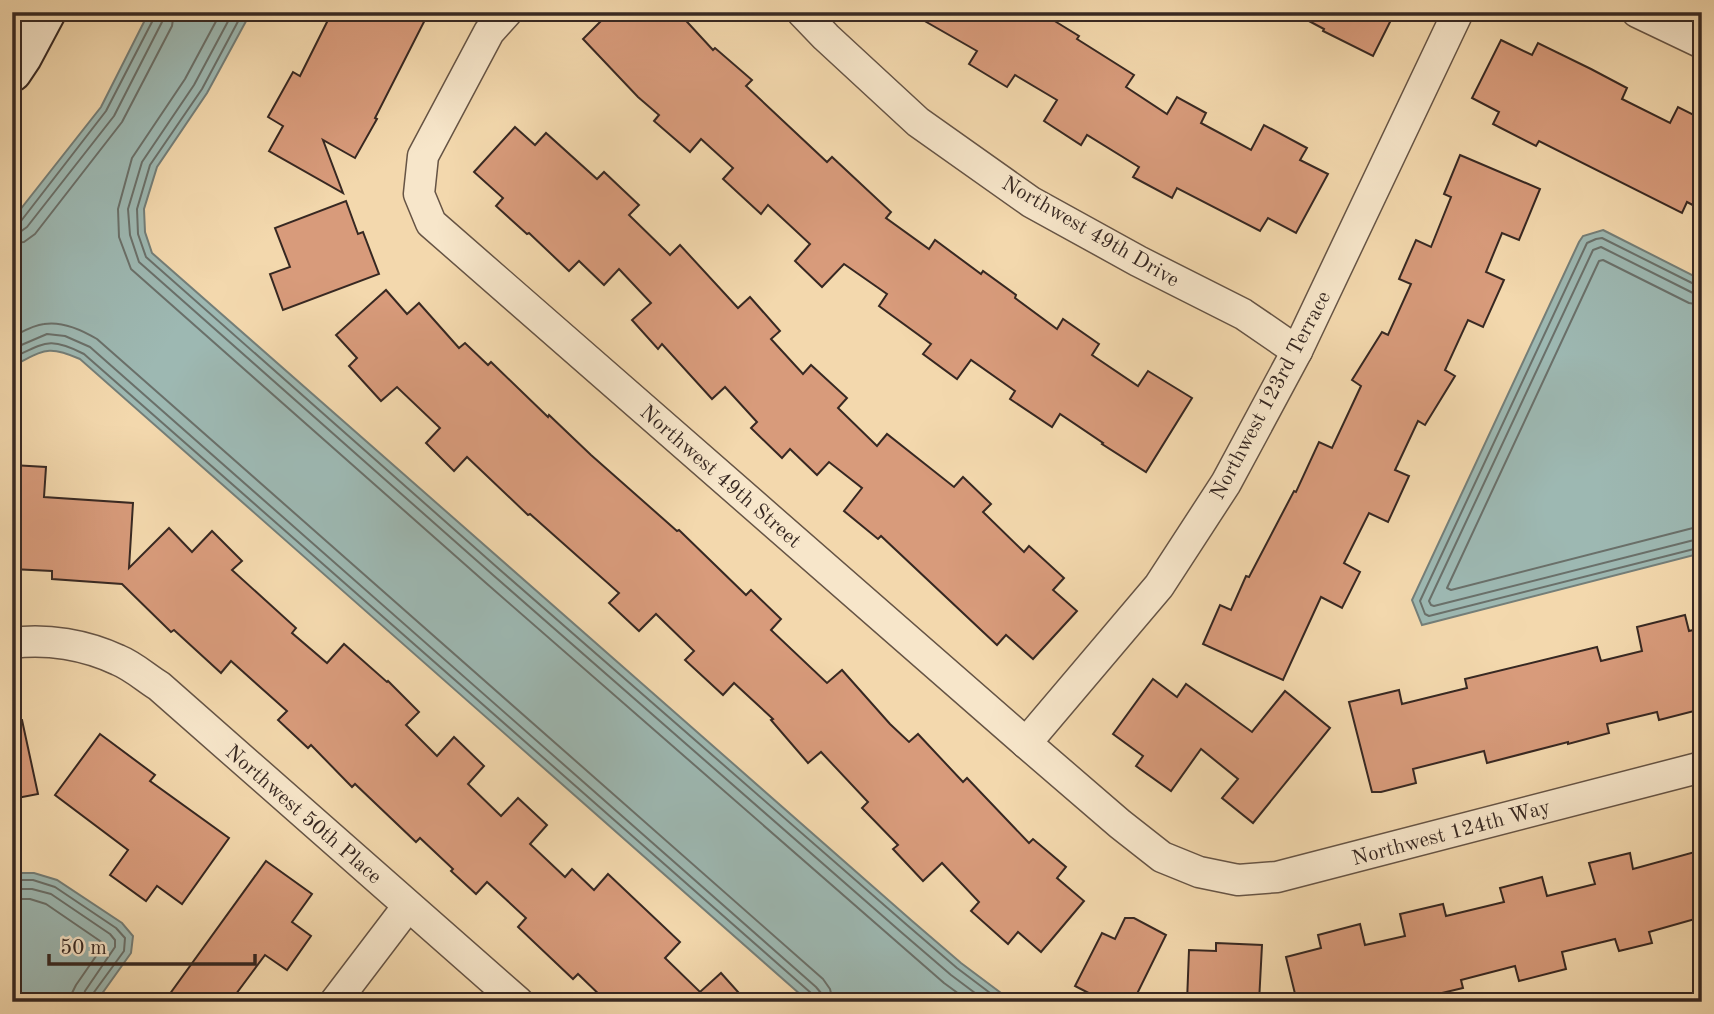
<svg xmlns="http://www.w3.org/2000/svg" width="1714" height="1014" viewBox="0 0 1714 1014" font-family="'Old Standard TT',serif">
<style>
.water{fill:#9db8b2;stroke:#747e78;stroke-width:2}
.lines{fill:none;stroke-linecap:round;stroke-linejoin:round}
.shore{stroke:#6a706a;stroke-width:2}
.building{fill:#d89b7b;stroke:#372822;stroke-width:2}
.street-casing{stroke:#665445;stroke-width:33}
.secondary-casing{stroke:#372822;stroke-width:42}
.street{stroke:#f7e6ca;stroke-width:30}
.secondary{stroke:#f7e6ca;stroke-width:38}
.labels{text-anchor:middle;stroke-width:5;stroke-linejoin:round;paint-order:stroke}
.street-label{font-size:21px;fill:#372822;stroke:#f7e6ca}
</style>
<rect width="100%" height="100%" fill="#f3d8ad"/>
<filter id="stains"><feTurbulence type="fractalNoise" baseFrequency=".00286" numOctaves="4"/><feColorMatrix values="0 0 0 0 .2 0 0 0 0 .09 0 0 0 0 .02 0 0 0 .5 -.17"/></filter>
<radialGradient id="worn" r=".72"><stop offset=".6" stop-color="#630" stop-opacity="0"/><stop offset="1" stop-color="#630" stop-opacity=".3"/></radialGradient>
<g class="water">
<path d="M149,12H251L207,93L157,167L144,209L145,232L152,253L911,920L961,963L1013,1002H809L80,359C46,344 44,351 12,366V220L101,107Z"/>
<path d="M1603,230L1702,280V553L1422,625L1412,600L1579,242L1583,236Z"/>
<path d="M12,873H34L57,880L122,923L133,936L131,953L96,1002H12Z"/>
</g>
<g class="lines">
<g class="shore">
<path d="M221,12L185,79L132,158L118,209L119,237L131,269L486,583L944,983L970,1002"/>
<path d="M233,12L194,85L142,162L128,209L130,235L139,262L493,575L901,932L951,975L987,1002"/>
<path d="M243,12L202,89L150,165L137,209L138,234L146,257L499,569L907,925L957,968L1002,1002"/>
<path d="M12,224H17L21,221L106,111L154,18L155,12"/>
<path d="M12,233L20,232L27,227L114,116L162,22L163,12"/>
<path d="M12,243L24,242L35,234L122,122L172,26L174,12"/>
<path d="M1702,286L1696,285L1602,238L1596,239L1587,243L1420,601L1425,614L1429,616L1702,547"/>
<path d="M1702,295L1693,293L1601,247L1593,250L1429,601L1431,605L1434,606L1702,538"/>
<path d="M1702,305L1689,303L1603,260L1599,261L1447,588L1451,590L1693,528L1702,527"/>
<path d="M12,337C22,332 33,325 44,324C62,321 82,330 97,339L823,979L830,989L833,1002"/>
<path d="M12,349L47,334L65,336L90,347L816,987L821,993L822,1002"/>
<path d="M12,358C45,343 49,336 84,354L811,993L813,1002"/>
<path d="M12,880H33L55,887L116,928L125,938L124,951L92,995L91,1002"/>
<path d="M12,889H32L51,894L110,934L115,940V947L85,991L82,1002"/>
<path d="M12,899H30L46,904L103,943V946L76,985L72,993L71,1002"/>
</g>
</g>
<g class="building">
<path d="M332,12H429L375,118L377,119L355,158L323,140L343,193L269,151L283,126L268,117L293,72L300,76Z"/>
<path d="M610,12H678L713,50L715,48L752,80L746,86L827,162L832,157L891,212L886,218L929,249L935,240L981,274L983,271L1016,295L1015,298L1057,329L1063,319L1099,344L1092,355L1138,386L1148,371L1192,398L1146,472L1102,444L1103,443L1060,414L1052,427L1010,399L1015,391L971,360L957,379L923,354L931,344L879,306L887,294L844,264L822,287L795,261L810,244L768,205L761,214L723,179L733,168L701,139L690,152L654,121L659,115L638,97L583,39Z"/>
<path d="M909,12H1058L1053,20L1079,36L1077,39L1134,75L1126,87L1167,114L1177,97L1206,113L1201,123L1251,150L1264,125L1307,148L1300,160L1328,174L1296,233L1268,218L1260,231L1177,188L1172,198L1133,177L1139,167L1087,135L1081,145L1044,121L1057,100L1015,75L1007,87L969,64L977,51Z"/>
<path d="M1292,12H1395L1373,56L1323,31L1324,29Z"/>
<path d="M1501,40L1532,55L1538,43L1591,69L1627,88L1622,99L1670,123L1678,107L1702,119V210L1687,202L1682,213L1539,141L1536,146L1493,124L1499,112L1472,98Z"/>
<path d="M515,127L535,145L546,133L597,179L604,172L639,205L629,215L670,255L680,245L738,308L750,297L780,331L771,339L803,374L811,365L847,398L838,408L877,446L887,434L954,487L963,477L991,504L983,512L1024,552L1029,546L1064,578L1053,590L1077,611L1033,659L1006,635L997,645L881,536L878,539L844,511L862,488L829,462L817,475L790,449L782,458L751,428L757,422L725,387L712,399L662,344L658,349L632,320L651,303L619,269L604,285L579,261L569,271L529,233L527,234L496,206L503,198L474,172Z"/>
<path d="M1460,155L1540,189L1519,240L1502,233L1486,272L1504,280L1483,327L1468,320L1445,370L1455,376L1425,425L1418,421L1395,470L1409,476L1388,522L1369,513L1344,563L1360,572L1342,608L1321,597L1283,680L1203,644L1220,605L1231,610L1246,576L1249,577L1294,491L1296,492L1319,442L1332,448L1361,386L1352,380L1382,332L1388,335L1411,284L1399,279L1416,240L1431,247L1451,197L1444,194Z"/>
<path d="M346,201L358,234L363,232L379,274L283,310L270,274L290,267L275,228Z"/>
<path d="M386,290L407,314L419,303L459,348L465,343L488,365L491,362L548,417L549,415L591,455L677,531L679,530L746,595L751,590L781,619L771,630L827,683L842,670L890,724L909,742L918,734L963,782L967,778L1029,843L1033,839L1066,867L1057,878L1084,901L1041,952L1018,932L1008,944L971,911L979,902L942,863L923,881L893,849L898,845L862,808L868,802L821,752L808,763L771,720L773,719L734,683L723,695L685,660L694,651L656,614L639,631L609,603L619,593L530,514L528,515L467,457L454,471L426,443L440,428L397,387L381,401L349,366L357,358L336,335Z"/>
<path d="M12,465L46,467L44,497L133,503L129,568L169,528L192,552L212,531L242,561L232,570L296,628L292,633L327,663L344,644L387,682L388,681L419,712L406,725L437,756L454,737L484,766L468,784L501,816L518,798L547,825L530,844L565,877L572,869L594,890L608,874L680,942L665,958L700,992L721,973L747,1002H607L578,974L573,979L518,927L526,918L487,882L476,894L451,871L453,869L420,838L416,842L355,784L352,787L311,745L308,748L278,720L287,711L231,661L221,673L174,630L171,632L122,584L52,579V571L12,569Z"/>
<path d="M1685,615L1689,631L1702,628V709L1659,720L1657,712L1607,724L1609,733L1568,744V742L1487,763L1484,751L1413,769L1416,783L1381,792H1372L1349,702L1399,690L1402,704L1467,688L1465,679L1597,647L1601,661L1642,651L1637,627Z"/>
<path d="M1153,679L1177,697L1186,684L1252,732L1285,691L1330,728L1253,823L1222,798L1238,779L1201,749L1171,791L1136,766L1143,756L1113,734Z"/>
<path d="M22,720L38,794L12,799V721Z"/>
<path d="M100,734L155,775L150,781L229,838L182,904L157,886L146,901L110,875L128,850L55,795Z"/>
<path d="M1702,850V917L1649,932L1652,943L1619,951L1615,939L1562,952L1566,969L1519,981L1515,966L1461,980L1463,988L1404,1002H1297L1286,957L1321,948L1318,935L1360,924L1365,945L1405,936L1400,914L1443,904L1446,916L1504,902L1500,888L1542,877L1547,896L1595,884L1589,863L1630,853L1633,869Z"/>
<path d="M266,861L312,894L292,922L311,936L287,970L265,955L230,1002H164Z"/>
<path d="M1125,918H1134L1166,935L1133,1002H1106L1075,986L1102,933L1115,939Z"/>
<path d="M1216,943L1262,945L1259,1002H1187L1189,950L1216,951Z"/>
</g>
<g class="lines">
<defs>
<g id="street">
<path d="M507,12L489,32L423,156L419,194L431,223L1026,743L1120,824L1162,857L1199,872L1238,880L1277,877L1702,767"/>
<path d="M802,12L826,37L918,122L1031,202L1138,261L1243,314L1297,351"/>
<path d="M1637,12L1702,43"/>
<path d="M12,643C47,638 86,645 118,660C133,666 146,678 159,686L518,1002"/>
<path d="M1026,743L1159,586L1226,483L1297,351L1458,12"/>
<path d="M335,1002L408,906"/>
</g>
<path id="secondary" d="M12,72L22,57L46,12"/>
</defs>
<use href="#street" class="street-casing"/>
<use href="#secondary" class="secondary-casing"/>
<use href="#street" class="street"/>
<use href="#secondary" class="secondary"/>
</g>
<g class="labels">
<g class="street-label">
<text transform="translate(1091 231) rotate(30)" y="7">Northwest 49th Drive</text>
<text transform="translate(1270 395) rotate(-62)" y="7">Northwest 123rd Terrace</text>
<text transform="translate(721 476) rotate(41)" y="7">Northwest 49th Street</text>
<text transform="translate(304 814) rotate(41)" y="7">Northwest 50th Place</text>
<text transform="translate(1451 832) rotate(-15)" y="7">Northwest 124th Way</text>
</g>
</g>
<rect width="1714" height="1014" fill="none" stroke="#f3d8ad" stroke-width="42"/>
<rect x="14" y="14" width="1686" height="986" fill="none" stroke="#372822" stroke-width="3.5"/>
<rect x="21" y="21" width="1672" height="972" fill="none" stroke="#372822" stroke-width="2"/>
<path d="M49 954v10h206v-10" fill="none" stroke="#372822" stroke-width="3.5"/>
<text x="60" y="954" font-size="21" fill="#372822" stroke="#f7e6ca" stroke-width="5" paint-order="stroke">50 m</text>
<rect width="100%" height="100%" filter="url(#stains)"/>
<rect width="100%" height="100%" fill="url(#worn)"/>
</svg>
